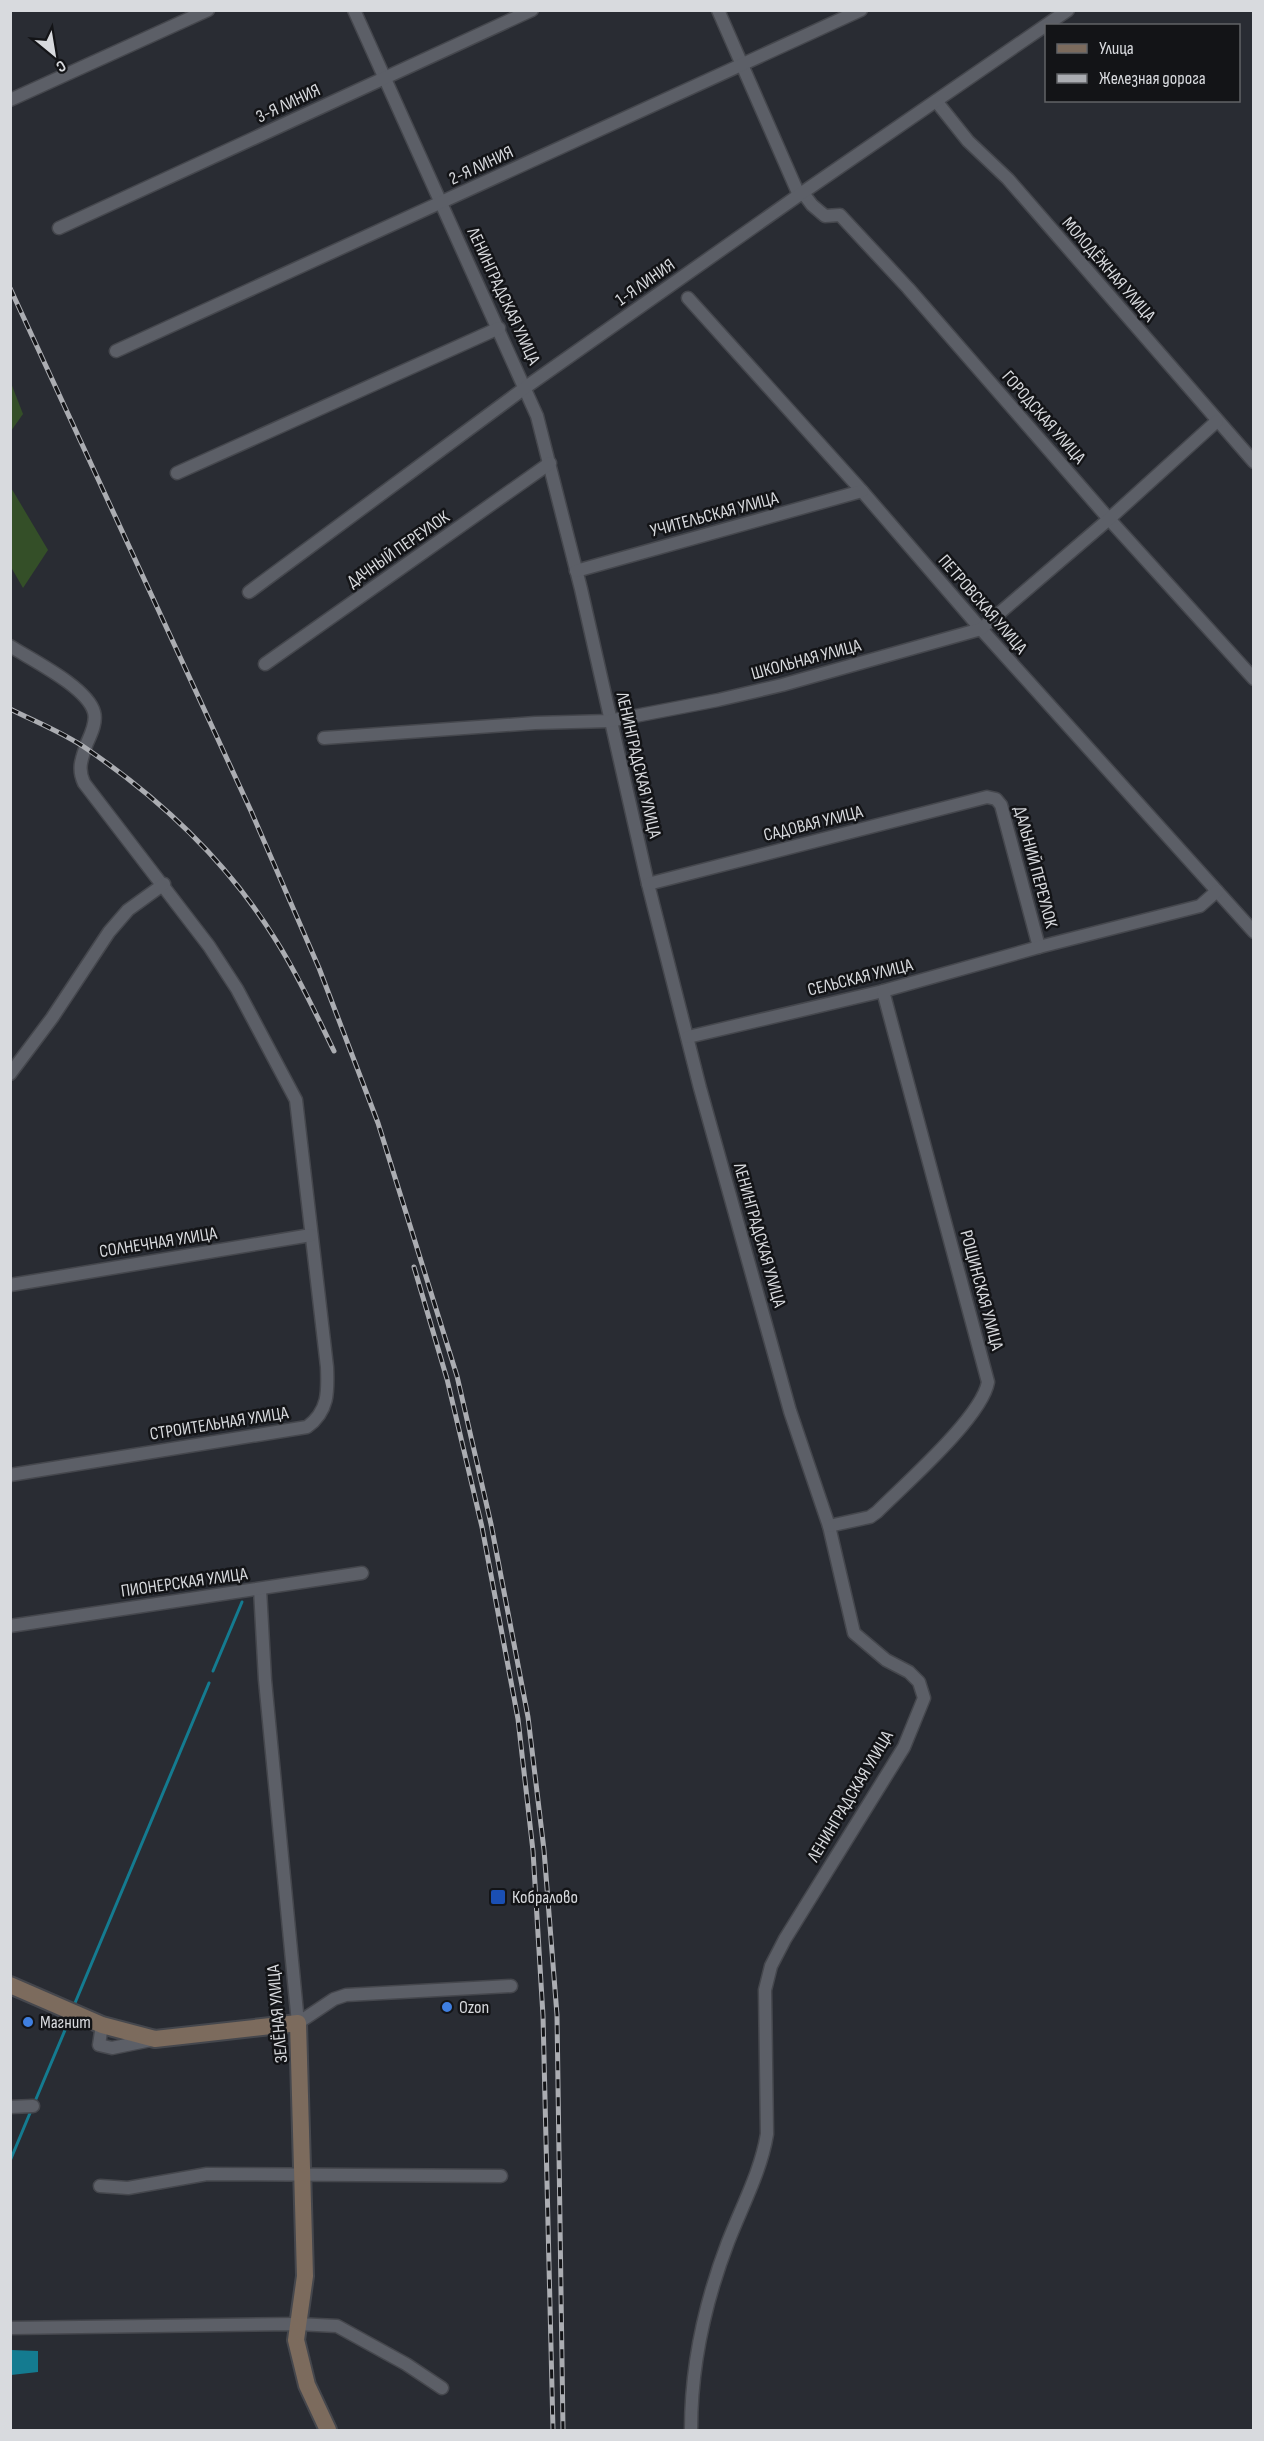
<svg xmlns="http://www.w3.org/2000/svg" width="1264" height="2441" viewBox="0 0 1264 2441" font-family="'Sofia Sans Condensed',sans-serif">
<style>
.green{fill:#344f28}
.water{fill:#147b90}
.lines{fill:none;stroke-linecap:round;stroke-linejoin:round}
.stream{stroke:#147b90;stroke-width:3}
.street-casing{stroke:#45474d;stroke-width:15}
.secondary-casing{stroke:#45474d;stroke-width:20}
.street{stroke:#5c5f67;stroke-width:12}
.secondary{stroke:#7c6b5d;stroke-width:16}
.rail-casing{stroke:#abadb2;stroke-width:5}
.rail{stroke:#131417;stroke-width:3;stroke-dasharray:9;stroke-linecap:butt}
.transit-dot{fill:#1a4fb4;stroke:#131417;stroke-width:2}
.shop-dot{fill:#3f7fe0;stroke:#131417;stroke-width:2}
.labels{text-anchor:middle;stroke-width:5;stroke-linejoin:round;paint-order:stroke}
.street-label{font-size:18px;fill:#d8dade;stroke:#131417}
.poi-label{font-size:18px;fill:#d8dade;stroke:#131417;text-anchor:start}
</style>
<rect width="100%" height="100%" fill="#292c33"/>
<g class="green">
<path d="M11,383L23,414L11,431H10Z"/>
<path d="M10,486L48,550L23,588L11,567Z"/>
</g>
<path class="water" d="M11,2350L38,2351V2372L11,2375Z"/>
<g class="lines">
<g class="stream">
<path d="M213,1671L242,1602"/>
<path d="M75,2003L209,1683"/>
<path d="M36,2099L68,2023"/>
<path d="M10,2161L30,2113"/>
</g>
<defs>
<g id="street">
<path d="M354,10L537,416L581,589L648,884L700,1088L790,1411L829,1526L854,1633L886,1660L909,1672L919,1682L924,1698L904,1747L785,1939L771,1966L765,1990L767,2134C761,2171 742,2206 728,2242C705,2302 691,2366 691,2430"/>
<path d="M718,10L799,195"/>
<path d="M10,100L208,10"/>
<path d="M936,101L968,141L1008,179L1254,462"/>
<path d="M803,193L812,205L825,216L840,215L908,288L1109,519L1254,679"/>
<path d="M59,228L532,10"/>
<path d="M688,298L862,491L981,629L1254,932"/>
<path d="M116,351L861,10"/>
<path d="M177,473L499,328"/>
<path d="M576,571L862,491"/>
<path d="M249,592L526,387L799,195L1068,10"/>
<path d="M10,646C32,660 87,687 94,712C97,722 91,734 87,743C82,758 77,768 84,783L209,946L237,989L296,1100L327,1367C328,1391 329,1411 307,1427L10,1475"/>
<path d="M265,664L550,463"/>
<path d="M324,738L535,723L609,721L718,700L782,685L981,629L1109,519L1217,421"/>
<path d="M648,884L987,797L996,799L1001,805L1039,947"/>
<path d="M688,1037L883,991L1039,947L1200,906L1217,891"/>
<path d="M10,1074L52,1018L109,932L128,910L164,884"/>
<path d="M10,1285L311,1235"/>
<path d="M829,1526L870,1517L877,1512C905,1484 982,1417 988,1382L883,991"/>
<path d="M260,1589L265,1680L298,2023L334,1999L346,1995L511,1986"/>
<path d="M10,1626L362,1573"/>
<path d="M102,2025L99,2045L112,2048L151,2040"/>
<path d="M10,2107L33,2106"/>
<path d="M100,2186L128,2188L207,2174L501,2176"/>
<path d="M10,2328L297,2324L337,2326L406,2364L442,2388"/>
</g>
<path id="secondary" d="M10,1985L102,2025L155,2039L298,2023L305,2276L296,2340L307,2385L328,2430"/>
</defs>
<use href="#street" class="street-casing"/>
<use href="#secondary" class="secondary-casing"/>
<use href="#street" class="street"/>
<use href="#secondary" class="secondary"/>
<defs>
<g id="rail">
<path d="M10,288L251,811L319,968L378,1123L457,1376L491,1524L528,1717L544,1850L557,2015L563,2430"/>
<path d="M10,709C36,722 64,733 87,749C162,800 230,865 277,942C299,977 316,1014 334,1051"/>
<path d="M414,1267L447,1379L482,1527L518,1719L533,1851L543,2016L553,2430"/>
</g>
</defs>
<use href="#rail" class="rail-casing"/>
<use href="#rail" class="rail"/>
</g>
<rect class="transit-dot" x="490" y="1889" width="16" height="16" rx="3"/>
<g class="shop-dot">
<circle cx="447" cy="2007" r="6"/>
<circle cx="28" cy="2022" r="6"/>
</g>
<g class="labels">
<g class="street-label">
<text transform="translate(288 103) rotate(-25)" y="6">3-Я ЛИНИЯ</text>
<text transform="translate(481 165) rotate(-25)" y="6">2-Я ЛИНИЯ</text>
<text transform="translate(1109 269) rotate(49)" y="6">МОЛОДЁЖНАЯ УЛИЦА</text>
<text transform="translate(645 282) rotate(-35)" y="6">1-Я ЛИНИЯ</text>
<text transform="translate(504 296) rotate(65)" y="6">ЛЕНИНГРАДСКАЯ УЛИЦА</text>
<text transform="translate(1044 417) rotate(49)" y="6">ГОРОДСКАЯ УЛИЦА</text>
<text transform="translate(714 514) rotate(-15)" y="6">УЧИТЕЛЬСКАЯ УЛИЦА</text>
<text transform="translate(398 549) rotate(-35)" y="6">ДАЧНЫЙ ПЕРЕУЛОК</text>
<text transform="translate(983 604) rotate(49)" y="6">ПЕТРОВСКАЯ УЛИЦА</text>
<text transform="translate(806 659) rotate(-15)" y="6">ШКОЛЬНАЯ УЛИЦА</text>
<text transform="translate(639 765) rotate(77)" y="6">ЛЕНИНГРАДСКАЯ УЛИЦА</text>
<text transform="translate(813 823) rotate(-14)" y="6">САДОВАЯ УЛИЦА</text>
<text transform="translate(1036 867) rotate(75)" y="6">ДАЛЬНИЙ ПЕРЕУЛОК</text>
<text transform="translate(860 977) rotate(-14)" y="6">СЕЛЬСКАЯ УЛИЦА</text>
<text transform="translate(760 1235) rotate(74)" y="6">ЛЕНИНГРАДСКАЯ УЛИЦА</text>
<text transform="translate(158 1242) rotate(-9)" y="6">СОЛНЕЧНАЯ УЛИЦА</text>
<text transform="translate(982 1290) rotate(75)" y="6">РОЩИНСКАЯ УЛИЦА</text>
<text transform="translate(219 1423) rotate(-9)" y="6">СТРОИТЕЛЬНАЯ УЛИЦА</text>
<text transform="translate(184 1582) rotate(-8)" y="6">ПИОНЕРСКАЯ УЛИЦА</text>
<text transform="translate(850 1796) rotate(-59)" y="6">ЛЕНИНГРАДСКАЯ УЛИЦА</text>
<text transform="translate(277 2014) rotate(-95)" y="6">ЗЕЛЁНАЯ УЛИЦА</text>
</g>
<g class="poi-label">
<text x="512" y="1903">Кобралово</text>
<text x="459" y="2013">Ozon</text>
<text x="40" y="2028">Магнит</text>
</g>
</g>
<rect width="1264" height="2441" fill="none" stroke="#d8dade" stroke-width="24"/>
<rect x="1045" y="24" width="195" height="78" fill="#131417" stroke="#626367" stroke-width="1.5"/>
<rect x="1057" y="44" width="30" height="9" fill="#7c6b5d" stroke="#626367" stroke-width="1.5"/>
<text x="1099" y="54" font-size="18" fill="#d8dade">Улица</text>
<rect x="1057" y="74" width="30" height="9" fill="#abadb2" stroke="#626367" stroke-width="1.5"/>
<text x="1099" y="84" font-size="18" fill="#d8dade">Железная дорога</text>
<g transform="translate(54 54) rotate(150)" stroke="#131417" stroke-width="4.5" paint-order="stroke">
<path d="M0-4.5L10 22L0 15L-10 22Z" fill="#d8dade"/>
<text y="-9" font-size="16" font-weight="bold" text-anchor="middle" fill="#d8dade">С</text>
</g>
</svg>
